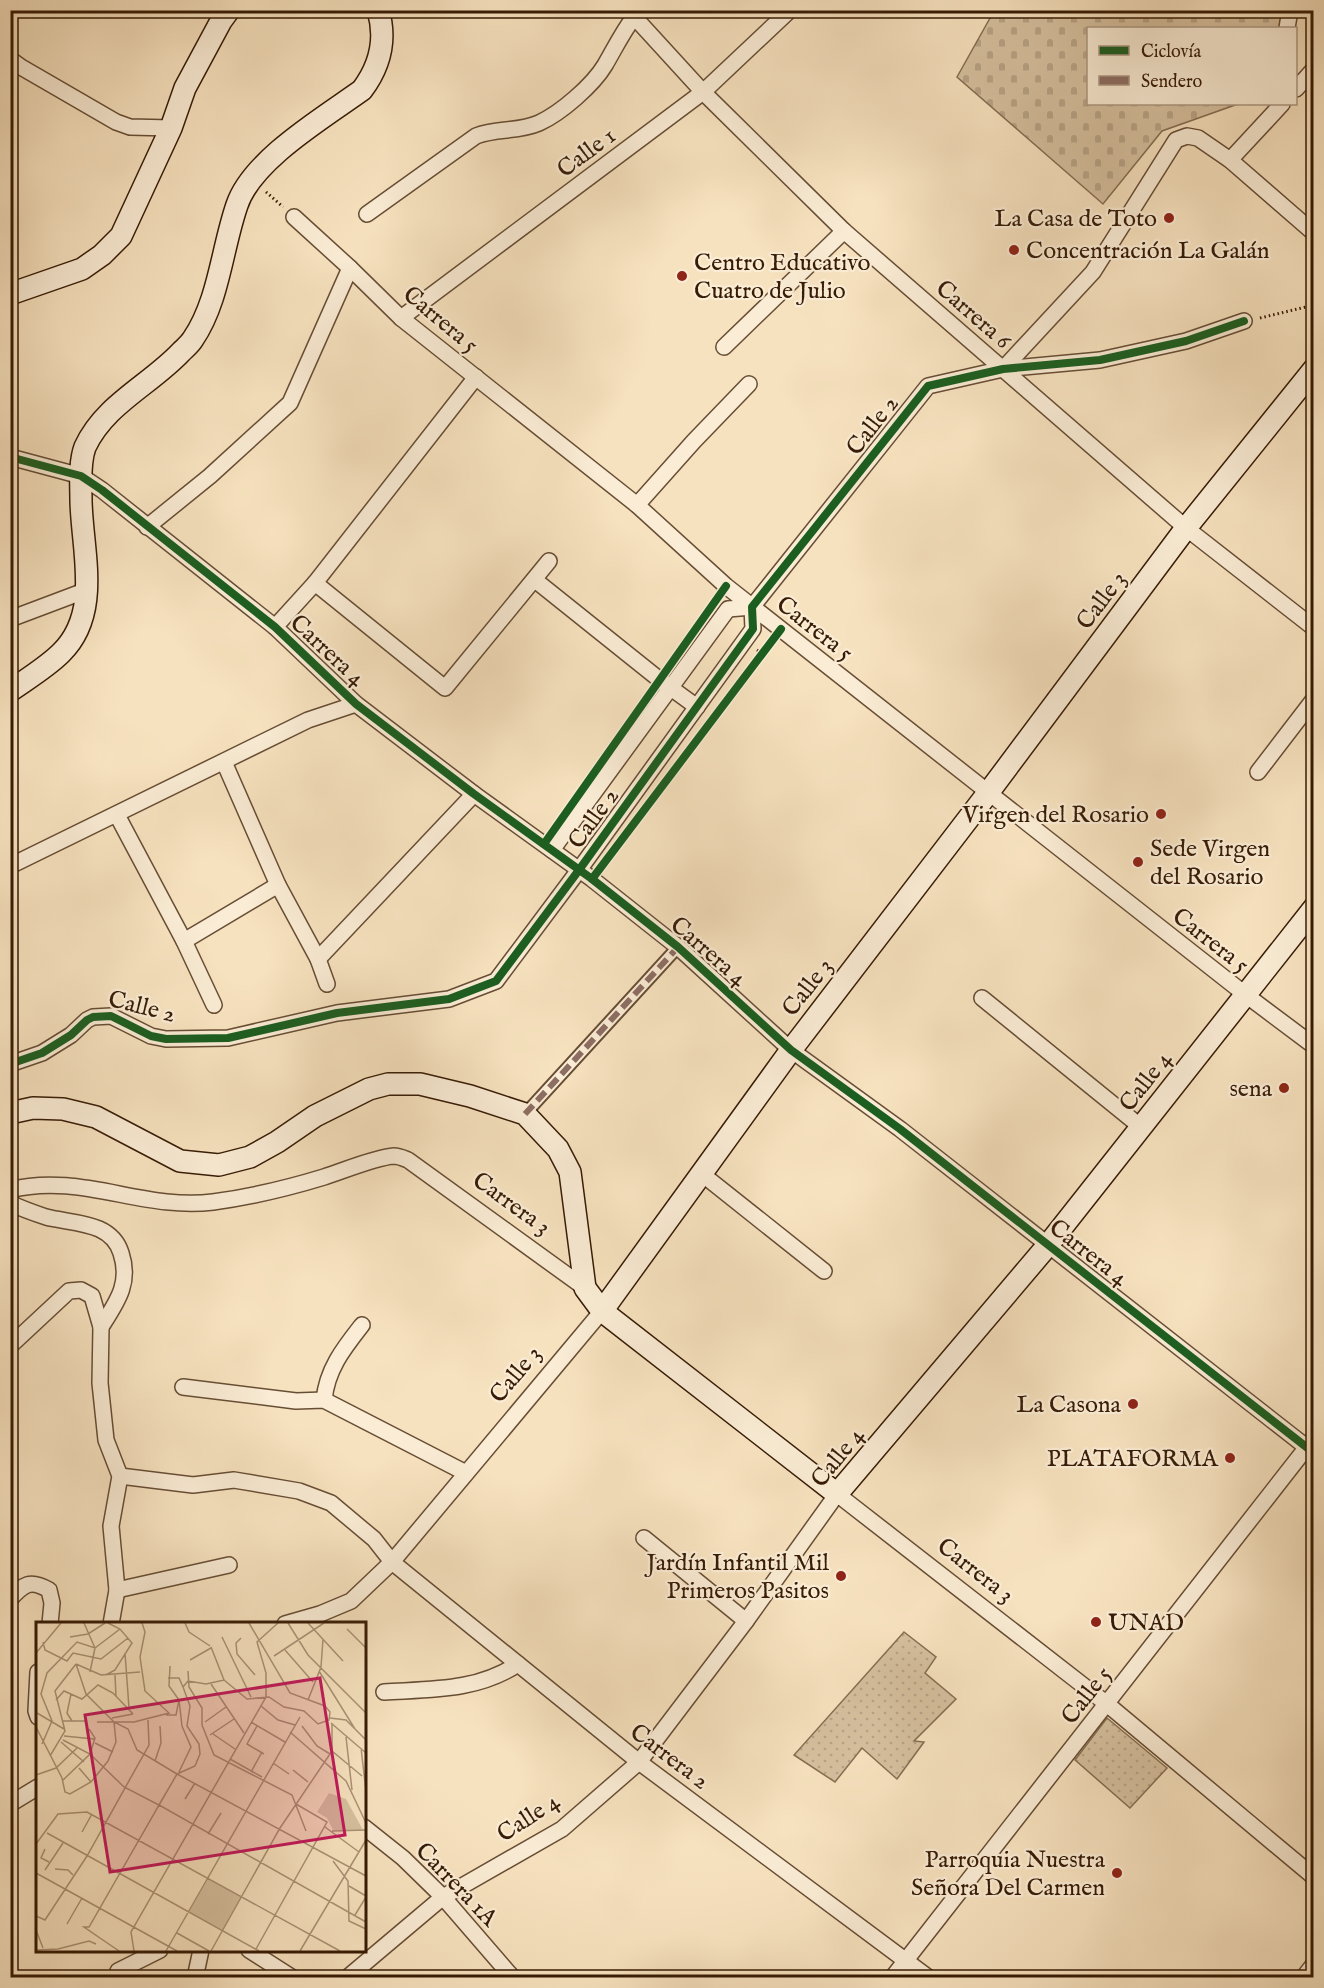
<svg xmlns="http://www.w3.org/2000/svg" width="1324" height="1988" viewBox="0 0 1324 1988" font-family="'IM FELL English',serif">
<style>
.cemetery{fill:url(#cemetery-stones);stroke:#866e52;stroke-width:1.5}
.park{fill:url(#park-dots);stroke:#866e52;stroke-width:1.5}
.lines{fill:none;stroke-linecap:round;stroke-linejoin:round}
.pedestrian-casing{stroke:#674d34;stroke-width:14}
.minor-casing{stroke:#674d34;stroke-width:18}
.secondary-casing{stroke:#371b05;stroke-width:24}
.path{stroke:#371b05;stroke-width:3;stroke-dasharray:1.5 3;stroke-linecap:butt}
.pedestrian{stroke:#faecd5;stroke-width:10}
.minor{stroke:#faecd5;stroke-width:15}
.secondary{stroke:#faecd5;stroke-width:21}
.quiet{stroke:#8d6e63;stroke-width:6;stroke-dasharray:12 6;stroke-linecap:butt}
.cycleway-casing{stroke:#faecd5;stroke-width:11}
.cycleway{stroke:#1b5e20;stroke-width:8}
.poi-dot{fill:#8f2418;stroke:#faecd5;stroke-width:2}
.labels{text-anchor:middle;stroke-width:4.5;stroke-linejoin:round;paint-order:stroke}
.street-label{font-size:24px;fill:#371b05;stroke:#faecd5}
.poi-label{font-size:24px;fill:#371b05;stroke:#faecd5;text-anchor:end}
.inset-road{fill:none;stroke:#aa9275;stroke-width:1.5}
.view{fill:#c2185b;fill-opacity:0.15;stroke:#c2185b;stroke-width:3}
.inset-edge{fill:none;stroke:#371b05;stroke-width:3}
</style>
<defs>
<pattern id="cemetery-stones" width="16" height="16" patternUnits="userSpaceOnUse" patternTransform="scale(1.5)"><rect width="16" height="16" fill="#d6c09f"/><path d="M2 7V4a2 2 0 0 1 4 0v3zM10 15v-3a2 2 0 0 1 4 0v3z" fill="#b8a487"/></pattern>
<pattern id="park-dots" width="8" height="8" patternUnits="userSpaceOnUse" patternTransform="scale(1.5)"><rect width="8" height="8" fill="#d6c09f"/><path d="M2 2h.1M6 6h.1" fill="none" stroke="#b8a487" stroke-width="1.8" stroke-linecap="round"/></pattern>
</defs>
<rect width="100%" height="100%" fill="#f7e2bf"/>
<filter id="stains"><feTurbulence type="fractalNoise" baseFrequency=".00333" numOctaves="4"/><feColorMatrix values="0 0 0 0 .2 0 0 0 0 .09 0 0 0 0 .02 0 0 0 .5 -.17"/></filter>
<radialGradient id="worn" r=".72"><stop offset=".6" stop-color="#630" stop-opacity="0"/><stop offset="1" stop-color="#630" stop-opacity=".3"/></radialGradient>
<path class="cemetery" d="M994,11H1282L1280,28H1088V104H1238L1162,131L1103,204L957,77Z"/>
<g class="park">
<path d="M904,1632L936,1657L925,1673L956,1699L914,1741L924,1742L897,1779L862,1748L835,1782L794,1755Z"/>
<path d="M1107,1718L1167,1768L1130,1808L1075,1760Z"/>
</g>
<g class="lines">
<defs>
<path id="pedestrian" d="M525,1114L678,947"/>
<g id="minor">
<path d="M628,10L703,92L844,231L1186,528L1314,628"/>
<path d="M1287,28L1290,10"/>
<path d="M10,59L21,67L116,122L130,127L171,128"/>
<path d="M1296,89L1314,69"/>
<path d="M1230,160L1282,104"/>
<path d="M367,214L476,136C496,128 519,132 539,123C561,113 593,85 605,65C615,48 622,33 634,17"/>
<path d="M294,217L350,268L401,318L637,505L726,586L1246,995L1314,1046"/>
<path d="M401,318L703,92L790,10"/>
<path d="M724,347L844,231"/>
<path d="M1003,369L1093,272L1176,140L1187,136L1198,138L1230,160L1314,233"/>
<path d="M10,457L81,476L102,490L275,627L356,704L474,794L592,879L678,947L791,1050L900,1129L1314,1453"/>
<path d="M637,505L694,441L749,384"/>
<path d="M147,527L210,476L290,403L350,268"/>
<path d="M535,580L660,680L697,707"/>
<path d="M315,583L445,688L549,561"/>
<path d="M10,619L87,590"/>
<path d="M275,627L315,583L476,377"/>
<path d="M224,762L278,885L318,959L327,984"/>
<path d="M1258,772L1314,699"/>
<path d="M117,815L184,941L214,1005"/>
<path d="M552,850L728,609L752,607"/>
<path d="M10,866L308,720L356,704"/>
<path d="M184,941L278,885"/>
<path d="M318,959L474,794"/>
<path d="M982,998L1141,1127"/>
<path d="M10,1064L42,1053L71,1035L87,1020L93,1017L111,1016L151,1036L166,1039L228,1038L337,1013L449,999L496,981L579,870L753,629L752,607L928,386L1003,369L1100,360L1186,341L1244,321"/>
<path d="M702,1174L824,1271"/>
<path d="M10,1190C80,1172 144,1211 213,1202C250,1197 288,1188 324,1177C343,1171 376,1157 394,1156C399,1156 403,1158 408,1160L585,1288"/>
<path d="M10,1203C22,1209 34,1213 46,1217C73,1224 111,1221 121,1253C131,1283 117,1302 101,1327"/>
<path d="M10,1346L69,1291L81,1290L92,1296L101,1327L100,1383L106,1440L120,1476L111,1526L117,1590L111,1624"/>
<path d="M183,1387L296,1401L324,1400L466,1473"/>
<path d="M324,1400C327,1369 344,1348 362,1325"/>
<path d="M120,1476L193,1485L234,1480L299,1491L331,1503L374,1539L392,1562L639,1762L929,1978"/>
<path d="M644,1538L746,1621"/>
<path d="M117,1590L229,1565"/>
<path d="M10,1599C24,1584 30,1579 49,1590L52,1603L50,1624"/>
<path d="M285,1624L320,1614L351,1601L392,1562L602,1311"/>
<path d="M38,1672L36,1711L38,1717"/>
<path d="M384,1692C432,1689 477,1691 518,1664"/>
<path d="M10,1804L38,1787"/>
<path d="M364,1827L403,1858L443,1897L513,1978"/>
<path d="M249,1950L293,1978"/>
<path d="M118,1971L160,1950"/>
<path d="M195,1978L201,1950"/>
<path d="M347,1978L443,1897L562,1829L639,1762L746,1621L837,1494L1107,1704L1314,1877"/>
<path d="M892,1978L1314,1438"/>
<path d="M1303,1978L1314,1964"/>
</g>
<g id="secondary">
<path d="M10,294L82,269L102,255L121,236L171,128L185,88L221,21L229,10"/>
<path d="M10,691C27,679 47,667 61,653C102,613 82,551 81,501C81,485 79,463 85,447C105,404 150,385 181,352C185,348 190,344 193,339C219,301 222,248 237,205C252,160 323,118 362,90C380,66 387,40 378,10"/>
<path d="M10,1113L33,1108L63,1109L96,1117L180,1161L219,1165L250,1157L277,1142L315,1116L369,1089L388,1084H420L470,1096L525,1114L558,1149L570,1172L585,1288L602,1311L837,1494L1048,1245L1314,908"/>
<path d="M602,1311L791,1050L988,793L1186,528L1314,369"/>
</g>
</defs>
<use href="#pedestrian" class="pedestrian-casing"/>
<use href="#minor" class="minor-casing"/>
<use href="#secondary" class="secondary-casing"/>
<g class="path">
<path d="M266,192L283,207"/>
<path d="M1260,318L1314,305"/>
<path d="M757,650L763,654"/>
</g>
<use href="#pedestrian" class="pedestrian"/>
<use href="#minor" class="minor"/>
<use href="#secondary" class="secondary"/>
<path class="quiet" d="M525,1114L678,947"/>
<defs>
<g id="cycleway">
<path d="M10,457L81,476L102,490L275,627L356,704L474,794L592,879L678,947L791,1050L900,1129L1314,1453"/>
<path d="M544,844L726,586"/>
<path d="M592,879L781,629"/>
<path d="M10,1064L42,1053L71,1035L87,1020L93,1017L111,1016L151,1036L166,1039L228,1038L337,1013L449,999L496,981L579,870L753,629L752,607L928,386L1003,369L1100,360L1186,341L1244,321"/>
</g>
</defs>
<use href="#cycleway" class="cycleway-casing"/>
<use href="#cycleway" class="cycleway"/>
</g>
<g class="poi-dot">
<circle cx="1169" cy="218" r="6"/>
<circle cx="1014" cy="250" r="6"/>
<circle cx="682" cy="276" r="6"/>
<circle cx="1161" cy="814" r="6"/>
<circle cx="1138" cy="862" r="6"/>
<circle cx="1284" cy="1088" r="6"/>
<circle cx="1133" cy="1404" r="6"/>
<circle cx="1230" cy="1458" r="6"/>
<circle cx="841" cy="1576" r="6"/>
<circle cx="1096" cy="1622" r="6"/>
<circle cx="1117" cy="1873" r="6"/>
</g>
<g class="labels">
<g class="street-label">
<text transform="translate(586 152) rotate(-37)" y="8">Calle 1</text>
<text transform="translate(974 314) rotate(41)" y="8">Carrera 6</text>
<text transform="translate(441 319) rotate(40)" y="8">Carrera 5</text>
<text transform="translate(872 425) rotate(-52)" y="8">Calle 2</text>
<text transform="translate(1101 600) rotate(-53)" y="8">Calle 3</text>
<text transform="translate(815 628) rotate(38)" y="8">Carrera 5</text>
<text transform="translate(328 650) rotate(43)" y="8">Carrera 4</text>
<text transform="translate(593 818) rotate(-54)" y="8">Calle 2</text>
<text transform="translate(1211 940) rotate(38)" y="8">Carrera 5</text>
<text transform="translate(709 951) rotate(41)" y="8">Carrera 4</text>
<text transform="translate(807 987) rotate(-52)" y="8">Calle 3</text>
<text transform="translate(142 1006) rotate(14)" y="8">Calle 2</text>
<text transform="translate(1145 1081) rotate(-52)" y="8">Calle 4</text>
<text transform="translate(512 1203) rotate(36)" y="8">Carrera 3</text>
<text transform="translate(1089 1252) rotate(38)" y="8">Carrera 4</text>
<text transform="translate(515 1374) rotate(-50)" y="8">Calle 3</text>
<text transform="translate(837 1457) rotate(-51)" y="8">Calle 4</text>
<text transform="translate(976 1570) rotate(38)" y="8">Carrera 3</text>
<text transform="translate(1086 1695) rotate(-52)" y="8">Calle 5</text>
<text transform="translate(670 1756) rotate(37)" y="8">Carrera 2</text>
<text transform="translate(528 1817) rotate(-33)" y="8">Calle 4</text>
<text transform="translate(457 1884) rotate(46)" y="8">Carrera 1A</text>
</g>
<g class="poi-label">
<text x="1157" y="226">La Casa de Toto</text>
<text x="1026" y="258" text-anchor="start">Concentración La Galán</text>
<text x="694" y="270" text-anchor="start">Centro Educativo<tspan x="694" dy="28">Cuatro de Julio</tspan></text>
<text x="1149" y="822">Virgen del Rosario</text>
<text x="1150" y="856" text-anchor="start">Sede Virgen<tspan x="1150" dy="28">del Rosario</tspan></text>
<text x="1272" y="1096">sena</text>
<text x="1121" y="1412">La Casona</text>
<text x="1218" y="1466">PLATAFORMA</text>
<text x="829" y="1570">Jardín Infantil Mil<tspan x="829" dy="28">Primeros Pasitos</tspan></text>
<text x="1108" y="1630" text-anchor="start">UNAD</text>
<text x="1105" y="1867">Parroquia Nuestra<tspan x="1105" dy="28">Señora Del Carmen</tspan></text>
</g>
</g>
<g transform="translate(36 1622)">
<rect width="330" height="330" fill="#f7e2bf"/>
<path d="M293,171L310,177L327,208H297L291,196L281,190Z" fill="#d6c09f"/>
<path d="M172,257L205,275L187,308L153,290Z" fill="#d6c09f"/>
<path class="inset-road" d="M48,1L59,26L54,50M149,1L153,10L174,24M252,1L272,33L330,91M272,1L307,39M311,7L330,26M34,15L52,12L69,1M186,15L215,75M205,16L200,21L201,32L219,53M7,20L9,28L31,39L37,31L65,37L92,16M175,25L188,58M249,28L277,60M0,31L25,1M89,31L93,86M238,34L288,1M154,38L175,26M40,42L50,72L78,100L92,107L101,128L141,152M40,42L65,53L104,50M152,49L153,65L166,86V103L178,133L256,173L270,209M283,49L319,107M70,53L79,48L96,21L84,7L72,1M79,53L80,75M132,56H143L147,65M175,62L208,111M35,72L31,91L36,99M20,78L28,69L46,77L62,63L77,71L97,92M272,78L285,45L287,17M225,84L242,98L259,103M1,91L28,107M130,93H140L143,78L133,64L134,44M76,96L97,92M294,96L310,98L330,118M26,99H49M61,100H98L133,91L109,69L104,35L109,10L106,1M169,100L190,85M215,100L249,120M295,101L330,131M221,104L211,122L228,132M266,104L281,124L294,132M0,105L26,156L29,170L34,172L55,160L72,139L80,120L78,100M254,110L310,159L330,201M177,112L199,127M174,113L198,97M28,114L58,117M310,115L316,168M27,118L54,132L88,165L123,183L53,305H48L83,329M25,120L48,140M59,121L77,130M6,122L16,99L5,72L11,51L41,20L59,26L84,7M325,126L330,169M296,129L326,154M14,134L29,109L19,69L40,42M194,137L226,155M119,139L125,121L124,104M237,141L253,152M43,146L55,160M257,148L272,160M143,150L155,125L146,104L143,78M215,150L226,130M141,152L159,144L164,132L163,122L151,104L154,84L147,65L152,59L170,62L188,58L211,77L233,75L248,85L268,89L282,102L293,98L294,90L289,84L254,71L213,1M141,152L123,183L330,300M141,152L330,254M0,153L20,146L42,125M27,158L54,132L59,116L53,107M149,177L159,161M289,205L323,230M296,209L330,208M46,210L56,192M11,211L223,329M172,212L185,191M0,222L22,192L51,190L304,329M9,227L5,236L13,240M297,239L312,259L313,299L330,307M19,247L32,248L37,253M9,248L27,221M0,251L141,329M313,264L330,274M319,293L330,275M0,294L9,298L51,234L113,123L112,98M31,302L46,276M0,308L7,326M141,311L173,329M220,327L291,200L260,182M0,328L22,327L53,319L60,322M98,329L95,310L230,75V51L221,20L242,1M130,329L264,95M175,329L244,206L296,129V101M264,329L330,218"/>
<path class="view" d="M284,56L309,213L74,250L49,93Z"/>
<rect width="330" height="330" class="inset-edge"/>
</g>
<rect width="1324" height="1988" fill="none" stroke="#f7e2bf" stroke-width="36"/>
<rect x="12" y="12" width="1300" height="1964" fill="none" stroke="#371b05" stroke-width="3"/>
<rect x="18" y="18" width="1288" height="1952" fill="none" stroke="#371b05" stroke-width="1.5"/>
<rect x="1087" y="27" width="210" height="78" fill="#faecd5" stroke="#ac9882" stroke-width="1.5"/>
<rect x="1099" y="46" width="30" height="9" fill="#1b5e20" stroke="#ac9882" stroke-width="1.5"/>
<text x="1141" y="57" font-size="18" fill="#371b05">Ciclovía</text>
<rect x="1099" y="76" width="30" height="9" fill="#8d6e63" stroke="#ac9882" stroke-width="1.5"/>
<text x="1141" y="87" font-size="18" fill="#371b05">Sendero</text>
<rect width="100%" height="100%" filter="url(#stains)"/>
<rect width="100%" height="100%" fill="url(#worn)"/>
</svg>
